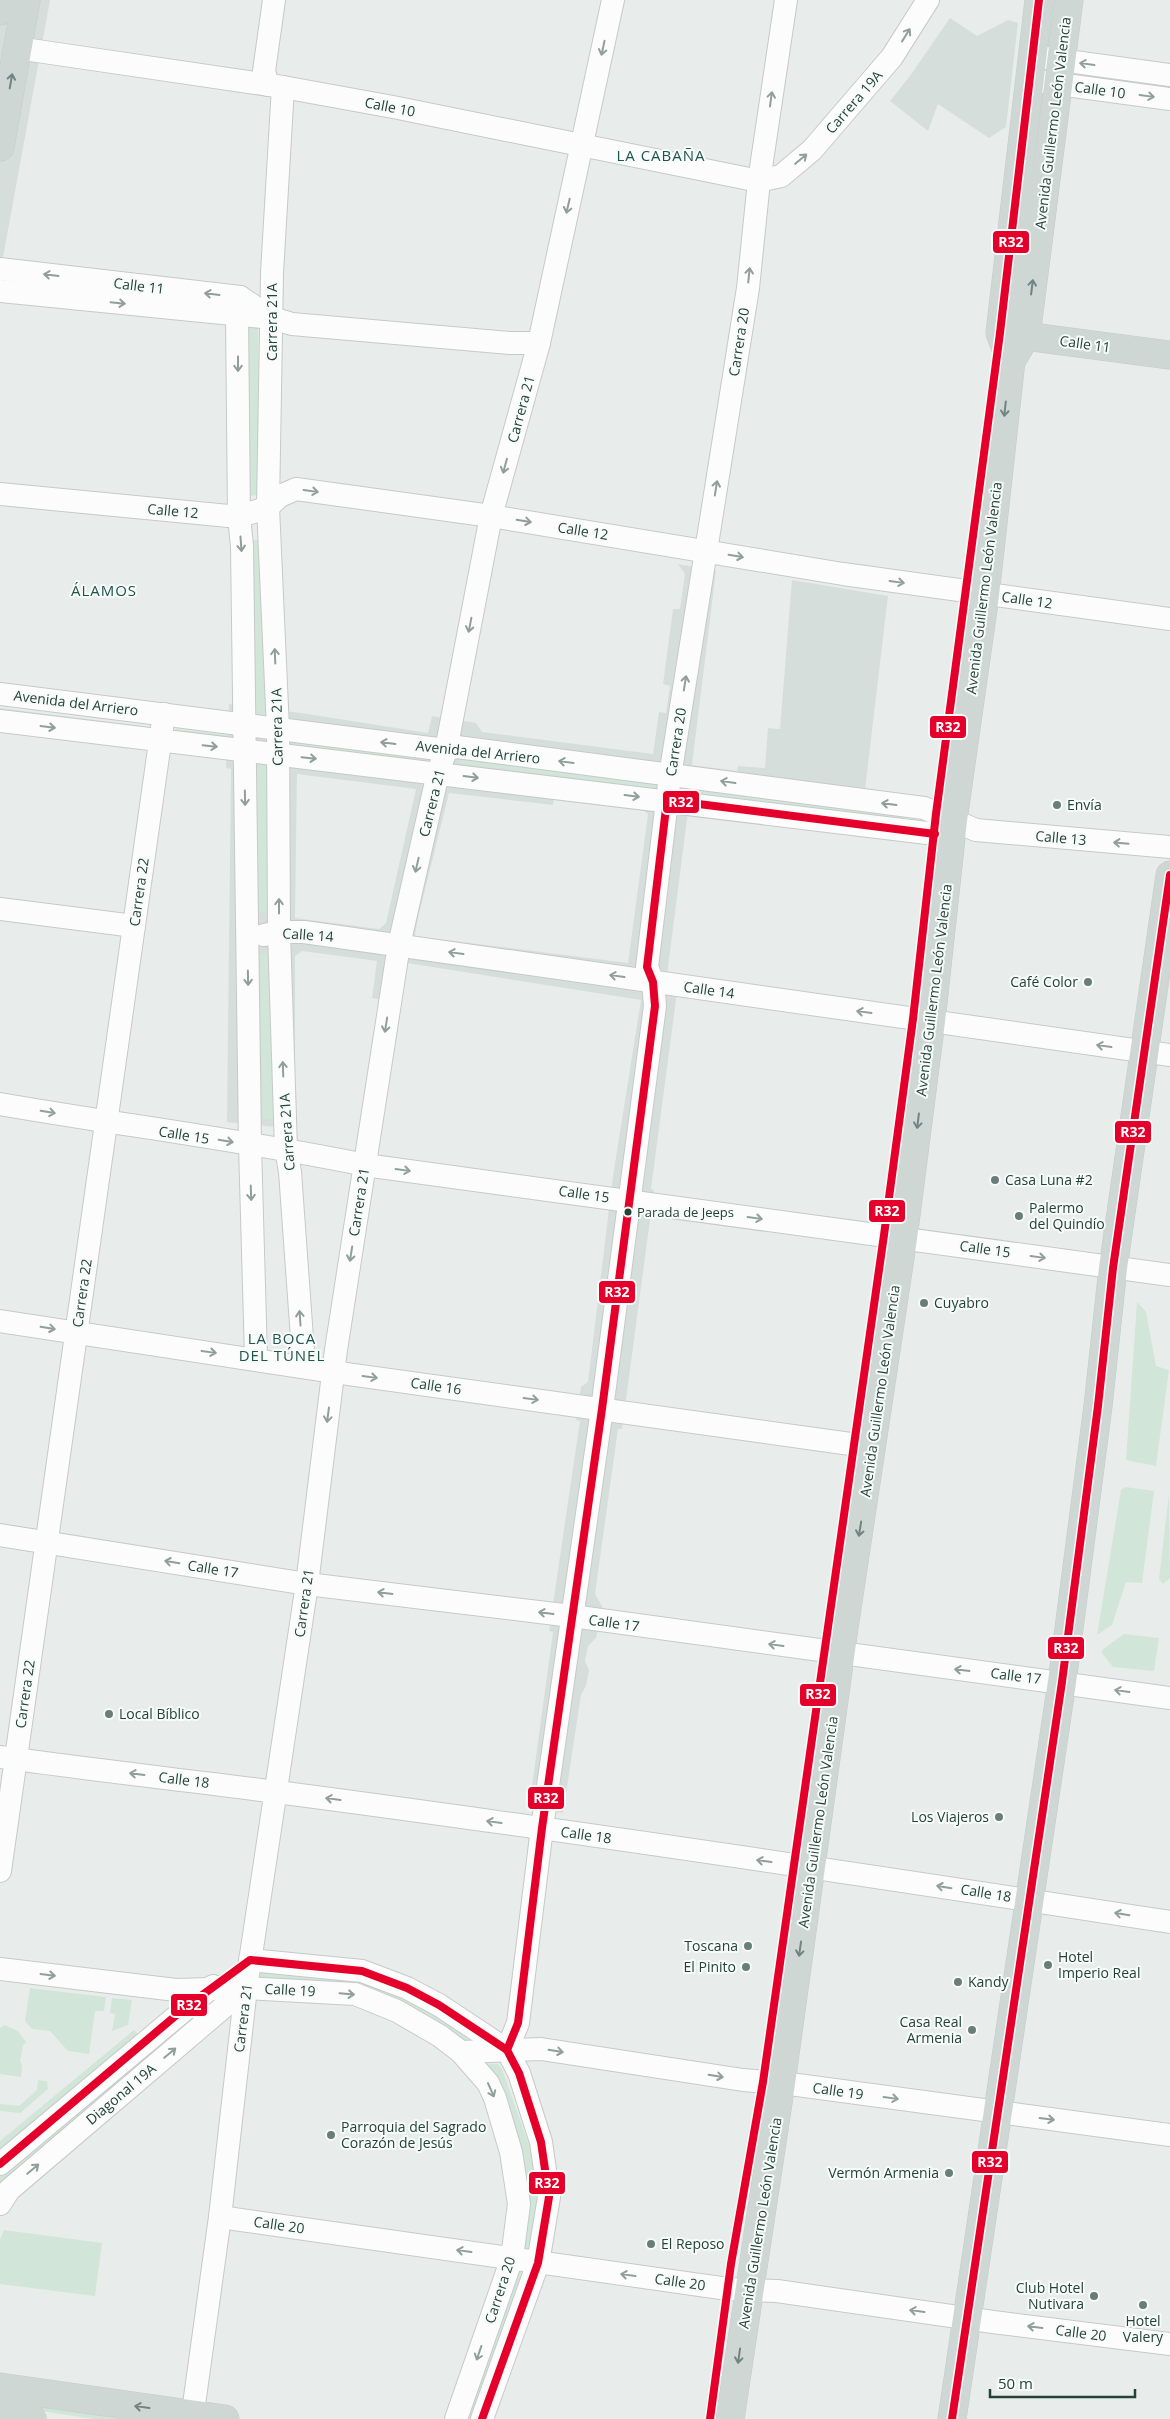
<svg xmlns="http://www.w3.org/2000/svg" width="1170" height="2419" viewBox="0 0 1170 2419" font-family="'Open Sans',sans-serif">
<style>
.built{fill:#d6dedb;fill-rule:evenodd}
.green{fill:#d1e6d8}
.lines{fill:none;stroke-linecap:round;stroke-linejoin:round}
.minor-casing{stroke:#c5cac8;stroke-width:24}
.major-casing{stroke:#c3ccc9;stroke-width:29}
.minor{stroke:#fcfcfc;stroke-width:22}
.major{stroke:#cfd7d5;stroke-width:28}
.bus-1-casing{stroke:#f7fbf9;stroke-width:11}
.bus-1{stroke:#e4002b;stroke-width:8}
.oneway{stroke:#909f9b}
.oneway2{stroke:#718580}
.poi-dot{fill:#697e78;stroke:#f7fbf9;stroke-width:2}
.bus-dot{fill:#24423a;stroke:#f7fbf9;stroke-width:2}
.labels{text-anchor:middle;stroke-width:4;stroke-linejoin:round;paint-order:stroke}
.bus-label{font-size:13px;fill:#24423a;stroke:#f7fbf9;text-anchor:start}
.street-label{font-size:14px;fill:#24423a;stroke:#f7fbf9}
.poi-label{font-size:14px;fill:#24423a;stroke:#f7fbf9;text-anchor:start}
.neighbourhood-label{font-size:15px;letter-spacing:1px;fill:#1f5548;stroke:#f7fbf9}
.line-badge{stroke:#f7fbf9;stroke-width:2}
.badge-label{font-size:14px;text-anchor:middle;font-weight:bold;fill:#fff}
</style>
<rect width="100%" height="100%" fill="#e8edeb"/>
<g class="built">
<path d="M0,0H50L0,274Z"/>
<path d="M950,18L977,36L1008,20L1018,23L1006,127L989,138L938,104L928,131L890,101L910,76Z"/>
<path d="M678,564L716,571L692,765L737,771L738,766L765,768L768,728L780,729L792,580L888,596L865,790L906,795L902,820L688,811L667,975L679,977L651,1189L654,1190L626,1400L622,1429H618L595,1594L603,1608L596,1638L588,1646L585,1661L589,1670L586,1686L581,1695L563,1813L529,1808L553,1632L549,1631L580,1421L576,1420L581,1387L588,1382L613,1176L641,1000L407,963L400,1004L372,998L377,961L302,951L295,956V1129L227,1122L231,769L226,768L229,704L301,713L428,733L432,716L476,723L482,732L653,754L659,712L666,713L670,686L663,684L673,609H680L685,574ZM297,774L416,789L386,923L379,929L295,918ZM449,793L553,805L554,796L640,807L648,814L628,963L415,936L418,918Z"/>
</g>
<g class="green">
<path d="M1051,0H1057L1051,49L1044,48Z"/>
<path d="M1083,75L1170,87V89L1083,77Z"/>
<path d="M245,321H258L260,495L247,496Z"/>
<path d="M251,540H264L267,718H253Z"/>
<path d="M0,708L142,726V729L0,712Z"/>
<path d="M175,729L229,735V739L175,733Z"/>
<path d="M297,742L423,758V762L296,746Z"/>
<path d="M459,759L656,784L655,788L459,763Z"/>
<path d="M268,763L271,912H257L254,764Z"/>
<path d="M690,790L902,816V820L690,794Z"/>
<path d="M273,953L276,1119H263L260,954Z"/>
<path d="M1137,1302L1146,1312L1156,1366L1169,1370L1156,1466L1126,1460Z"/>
<path d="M1125,1487L1154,1491L1142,1583L1126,1582L1112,1625L1097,1635L1121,1490Z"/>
<path d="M1169,1494L1170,1578L1163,1584L1159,1579Z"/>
<path d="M1124,1634L1159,1638L1154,1671L1113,1667L1102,1653V1650Z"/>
<path d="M257,1971L361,1981L405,1997L448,2023L469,2040H461L445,2027L402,2001L360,1984L256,1977Z"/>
<path d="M30,1988L106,1997L104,2011H95L89,2054L68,2051L50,2031L32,2029L25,2021Z"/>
<path d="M213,1992L220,2000L0,2187V2174Z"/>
<path d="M112,1998L132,2000L128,2025L112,2031L115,2014L110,2013Z"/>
<path d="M5,2025L18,2031L26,2042L23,2045L20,2061L22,2064L21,2077L0,2074V2028Z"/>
<path d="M134,2030L139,2036L0,2151V2141Z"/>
<path d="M479,2063L498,2064L502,2069L530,2148L537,2200L531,2253L520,2252L526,2201Z"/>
<path d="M38,2080L47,2081L48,2089L20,2113L0,2111V2104L19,2106L37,2090Z"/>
<path d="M4,2230L102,2243L95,2296L0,2284V2240Z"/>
<path d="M517,2264L528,2267L475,2419H463Z"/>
<path d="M0,2395L163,2419H94L0,2405Z"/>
</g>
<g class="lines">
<defs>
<g id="minor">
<path d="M17,48L283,87L393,107L759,181L781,176L812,150L892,57L928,0"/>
<path d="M1031,56L1170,75"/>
<path d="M1029,80L1170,99"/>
<path d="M268,85L264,71L274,0"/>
<path d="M283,87L272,273L268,507L278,729L279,932L286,1149L290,1172L304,1366"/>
<path d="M0,269L240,297L252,305"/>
<path d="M0,291L272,318L292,324L510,343H539"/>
<path d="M240,297L237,315L239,517L242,546L250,1145L256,1358"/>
<path d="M0,494L239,517L268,507L280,496L296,489L491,516L843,574L1170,619"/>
<path d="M0,694L446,750L457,747L924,808L976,830L1170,847"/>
<path d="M0,721L952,836"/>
<path d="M0,909L134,926"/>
<path d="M264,935L279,932H304L1170,1055"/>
<path d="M0,1104C121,1125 244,1140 365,1165L1170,1275"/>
<path d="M0,1321L333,1372L872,1447"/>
<path d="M0,1535L307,1584L572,1616L1170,1698"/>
<path d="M0,1757C92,1770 185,1780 277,1792C575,1831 873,1876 1170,1922"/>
<path d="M0,1871L164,714"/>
<path d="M250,1960L362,1971L407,1988L439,2005L507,2050L519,2073L541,2142L549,2197L538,2263L482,2419"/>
<path d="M0,1969L176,1990L246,1988L355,1994L397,2011L440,2036L461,2052L488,2083L495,2098L511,2152L519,2204L512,2258L456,2419"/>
<path d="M507,2050L518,2023L542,1828L602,1409L655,1006L653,982L647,967L670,776L748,288L759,181L786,0"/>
<path d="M461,2052L541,2049L743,2080L790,2084L1170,2135"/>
<path d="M0,2164L213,1986"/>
<path d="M0,2204L9,2190L246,1988"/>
<path d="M220,2217L728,2289L777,2291L993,2322L1170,2344"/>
<path d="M192,2419L220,2217L246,1988L307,1584L336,1350L399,945L438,773L446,750L491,516L539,343L613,0"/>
</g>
<g id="major">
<path d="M0,11L2,0"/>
<path d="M0,147L26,0"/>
<path d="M1009,334L1170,355"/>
<path d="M1011,361L1000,333L1039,0"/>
<path d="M0,2387L225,2419"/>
<path d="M0,2414L32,2419"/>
<path d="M730,2419L781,2083L844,1628L903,1238L931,1021L953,820L985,595L1011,361L1026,336L1069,0"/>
<path d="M952,2419L1062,1682L1098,1406L1113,1268L1170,875"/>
</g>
</defs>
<use href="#minor" class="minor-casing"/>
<use href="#major" class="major-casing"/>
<use href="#minor" class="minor"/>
<use href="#major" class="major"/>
<defs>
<g id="bus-1">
<path d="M507,2050L518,2023L542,1828L602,1409L655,1006L653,982L647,967L667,800L935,834"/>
<path d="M0,2164L186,2007L250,1960L362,1971L407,1988L439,2005L507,2050L519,2073L541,2142L549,2197L538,2263L482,2419"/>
<path d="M710,2419L731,2264L763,2082L884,1235L913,1019L936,814L1000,333L1039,0"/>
<path d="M952,2419L1062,1682L1098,1406L1113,1268L1170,875"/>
</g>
</defs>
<use href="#bus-1" class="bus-1-casing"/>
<use href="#bus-1" class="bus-1"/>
</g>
<defs><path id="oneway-shaft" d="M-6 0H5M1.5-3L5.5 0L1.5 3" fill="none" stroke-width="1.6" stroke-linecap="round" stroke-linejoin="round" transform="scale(1.25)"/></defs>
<g class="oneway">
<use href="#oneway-shaft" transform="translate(906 35) rotate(-58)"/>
<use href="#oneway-shaft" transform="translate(603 48) rotate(102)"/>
<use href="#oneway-shaft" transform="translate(1087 64) rotate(-172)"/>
<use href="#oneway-shaft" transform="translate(1147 96) rotate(8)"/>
<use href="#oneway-shaft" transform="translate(771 99) rotate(-82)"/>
<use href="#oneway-shaft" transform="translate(801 159) rotate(-40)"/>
<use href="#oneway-shaft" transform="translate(568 206) rotate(103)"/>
<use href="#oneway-shaft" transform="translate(51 275) rotate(-173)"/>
<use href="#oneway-shaft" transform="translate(749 275) rotate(-84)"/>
<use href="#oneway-shaft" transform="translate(212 294) rotate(-173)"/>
<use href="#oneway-shaft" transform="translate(118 303) rotate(6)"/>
<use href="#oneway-shaft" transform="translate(238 364) rotate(90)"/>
<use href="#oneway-shaft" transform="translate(505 466) rotate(105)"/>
<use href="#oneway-shaft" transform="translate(716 488) rotate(-81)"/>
<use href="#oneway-shaft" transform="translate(311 491) rotate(8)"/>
<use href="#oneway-shaft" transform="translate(524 521) rotate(9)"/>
<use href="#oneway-shaft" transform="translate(241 544) rotate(86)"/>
<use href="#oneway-shaft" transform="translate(736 556) rotate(9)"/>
<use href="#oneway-shaft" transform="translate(897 582) rotate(8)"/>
<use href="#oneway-shaft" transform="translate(470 625) rotate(101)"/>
<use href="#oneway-shaft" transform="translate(275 656) rotate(-92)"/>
<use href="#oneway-shaft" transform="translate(685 683) rotate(-81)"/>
<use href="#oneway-shaft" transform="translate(48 727) rotate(7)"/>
<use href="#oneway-shaft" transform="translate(388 743) rotate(-173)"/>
<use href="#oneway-shaft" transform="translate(210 746) rotate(6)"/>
<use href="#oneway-shaft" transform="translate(309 758) rotate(6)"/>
<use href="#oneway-shaft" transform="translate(566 762) rotate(-172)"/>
<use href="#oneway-shaft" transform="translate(471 777) rotate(7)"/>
<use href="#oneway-shaft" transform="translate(728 782) rotate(-172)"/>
<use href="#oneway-shaft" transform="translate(632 796) rotate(7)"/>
<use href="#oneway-shaft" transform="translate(245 798) rotate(89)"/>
<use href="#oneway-shaft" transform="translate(889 804) rotate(-173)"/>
<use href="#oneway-shaft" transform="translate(1121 843) rotate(-175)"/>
<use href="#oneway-shaft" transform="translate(417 865) rotate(103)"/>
<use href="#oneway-shaft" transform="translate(279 906) rotate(-90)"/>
<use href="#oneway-shaft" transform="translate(456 953) rotate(-172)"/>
<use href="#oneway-shaft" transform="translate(617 976) rotate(-172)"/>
<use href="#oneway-shaft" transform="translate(248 978) rotate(89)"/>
<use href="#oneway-shaft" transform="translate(864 1012) rotate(-172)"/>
<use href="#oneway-shaft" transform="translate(386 1025) rotate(99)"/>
<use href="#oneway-shaft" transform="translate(1104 1046) rotate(-172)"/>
<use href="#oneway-shaft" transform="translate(283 1069) rotate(-92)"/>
<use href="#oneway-shaft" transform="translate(48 1112) rotate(10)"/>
<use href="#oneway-shaft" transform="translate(226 1141) rotate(9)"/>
<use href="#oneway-shaft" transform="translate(403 1170) rotate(8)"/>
<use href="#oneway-shaft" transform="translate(251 1193) rotate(88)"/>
<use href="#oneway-shaft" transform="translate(755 1218) rotate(8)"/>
<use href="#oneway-shaft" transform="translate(351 1254) rotate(99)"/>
<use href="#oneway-shaft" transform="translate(1038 1257) rotate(8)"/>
<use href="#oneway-shaft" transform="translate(300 1318) rotate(-94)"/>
<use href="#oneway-shaft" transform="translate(48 1328) rotate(9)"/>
<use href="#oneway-shaft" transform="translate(209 1352) rotate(8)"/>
<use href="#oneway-shaft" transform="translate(370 1377) rotate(8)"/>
<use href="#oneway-shaft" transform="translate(531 1399) rotate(8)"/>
<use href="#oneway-shaft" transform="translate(328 1415) rotate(97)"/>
<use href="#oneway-shaft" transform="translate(172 1562) rotate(-171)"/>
<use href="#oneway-shaft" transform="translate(385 1593) rotate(-173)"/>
<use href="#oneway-shaft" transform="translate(546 1613) rotate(-173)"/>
<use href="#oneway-shaft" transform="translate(776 1645) rotate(-172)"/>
<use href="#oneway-shaft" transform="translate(962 1670) rotate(-173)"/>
<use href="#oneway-shaft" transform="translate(1122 1691) rotate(-172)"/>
<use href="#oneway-shaft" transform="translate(137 1774) rotate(-173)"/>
<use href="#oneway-shaft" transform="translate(333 1799) rotate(-172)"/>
<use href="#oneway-shaft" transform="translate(494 1822) rotate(-172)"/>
<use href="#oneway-shaft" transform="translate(764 1861) rotate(-172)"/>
<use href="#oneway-shaft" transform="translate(944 1887) rotate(-171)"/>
<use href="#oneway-shaft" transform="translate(1122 1914) rotate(-171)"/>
<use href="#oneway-shaft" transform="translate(48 1975) rotate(7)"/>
<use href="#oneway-shaft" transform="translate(347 1994) rotate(5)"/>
<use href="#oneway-shaft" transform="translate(556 2051) rotate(9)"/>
<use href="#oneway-shaft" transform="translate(170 2053) rotate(-40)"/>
<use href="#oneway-shaft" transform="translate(716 2076) rotate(9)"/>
<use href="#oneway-shaft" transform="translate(491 2090) rotate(66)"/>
<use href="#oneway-shaft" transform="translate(891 2098) rotate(8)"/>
<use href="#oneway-shaft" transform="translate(1047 2119) rotate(7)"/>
<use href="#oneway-shaft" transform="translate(33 2169) rotate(-40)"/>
<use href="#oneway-shaft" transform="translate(464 2251) rotate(-172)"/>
<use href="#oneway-shaft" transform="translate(628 2275) rotate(-172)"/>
<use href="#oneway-shaft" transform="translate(917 2311) rotate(-172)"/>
<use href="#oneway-shaft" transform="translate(1035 2327) rotate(-173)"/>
<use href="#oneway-shaft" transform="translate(479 2353) rotate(109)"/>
</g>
<g class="oneway2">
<use href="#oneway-shaft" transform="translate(11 81) rotate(-80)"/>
<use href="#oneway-shaft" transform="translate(1032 287) rotate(-83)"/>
<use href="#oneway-shaft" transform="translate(1005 409) rotate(96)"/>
<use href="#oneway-shaft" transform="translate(918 1121) rotate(97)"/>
<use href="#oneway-shaft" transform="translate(860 1529) rotate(99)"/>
<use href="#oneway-shaft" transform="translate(800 1949) rotate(98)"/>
<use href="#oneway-shaft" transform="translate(739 2356) rotate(98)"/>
<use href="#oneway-shaft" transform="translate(142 2407) rotate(-172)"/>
</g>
<g class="poi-dot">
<circle cx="1057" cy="805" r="5"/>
<circle cx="1088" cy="982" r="5"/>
<circle cx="995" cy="1180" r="5"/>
<circle cx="1019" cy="1216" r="5"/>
<circle cx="924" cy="1303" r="5"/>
<circle cx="109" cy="1714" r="5"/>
<circle cx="999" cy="1817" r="5"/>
<circle cx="748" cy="1946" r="5"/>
<circle cx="1048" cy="1965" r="5"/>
<circle cx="746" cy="1967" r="5"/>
<circle cx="958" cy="1982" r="5"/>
<circle cx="972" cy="2030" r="5"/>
<circle cx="331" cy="2135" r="5"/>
<circle cx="949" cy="2173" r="5"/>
<circle cx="651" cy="2244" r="5"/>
<circle cx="1094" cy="2296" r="5"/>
<circle cx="1143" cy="2305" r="5"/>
</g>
<circle class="bus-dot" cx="628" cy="1212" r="4.5"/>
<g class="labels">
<g class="bus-label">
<text x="637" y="1217">Parada de Jeeps</text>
</g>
<g class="street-label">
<text transform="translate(1100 90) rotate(8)" y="5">Calle 10</text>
<text transform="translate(854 102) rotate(-49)" y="5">Carrera 19A</text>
<text transform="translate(390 107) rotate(11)" y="5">Calle 10</text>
<text transform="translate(1053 123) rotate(-83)" y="5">Avenida Guillermo León Valencia</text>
<text transform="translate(139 286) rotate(7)" y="5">Calle 11</text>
<text transform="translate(272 322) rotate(-90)" y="5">Carrera 21A</text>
<text transform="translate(739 342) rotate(-81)" y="5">Carrera 20</text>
<text transform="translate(1085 344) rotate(8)" y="5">Calle 11</text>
<text transform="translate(521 409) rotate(-75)" y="5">Carrera 21</text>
<text transform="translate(173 511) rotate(5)" y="5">Calle 12</text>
<text transform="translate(583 531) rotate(9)" y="5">Calle 12</text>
<text transform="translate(984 588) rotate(-83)" y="5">Avenida Guillermo León Valencia</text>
<text transform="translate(1027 600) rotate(8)" y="5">Calle 12</text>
<text transform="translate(76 703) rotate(7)" y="5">Avenida del Arriero</text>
<text transform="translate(277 727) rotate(-91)" y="5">Carrera 21A</text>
<text transform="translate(676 742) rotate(-81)" y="5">Carrera 20</text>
<text transform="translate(478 752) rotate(6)" y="5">Avenida del Arriero</text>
<text transform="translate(432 803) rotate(-76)" y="5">Carrera 21</text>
<text transform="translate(1061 838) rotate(5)" y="5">Calle 13</text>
<text transform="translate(139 892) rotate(-82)" y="5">Carrera 22</text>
<text transform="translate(308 935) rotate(4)" y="5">Calle 14</text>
<text transform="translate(709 990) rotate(8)" y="5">Calle 14</text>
<text transform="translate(934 990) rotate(-83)" y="5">Avenida Guillermo León Valencia</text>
<text transform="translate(287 1132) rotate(-94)" y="5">Carrera 21A</text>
<text transform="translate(184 1135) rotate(9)" y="5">Calle 15</text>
<text transform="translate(584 1194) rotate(8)" y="5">Calle 15</text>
<text transform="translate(359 1202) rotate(-81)" y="5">Carrera 21</text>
<text transform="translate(985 1249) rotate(8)" y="5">Calle 15</text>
<text transform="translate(82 1293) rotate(-82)" y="5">Carrera 22</text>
<text transform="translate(436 1386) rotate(8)" y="5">Calle 16</text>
<text transform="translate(880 1391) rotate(-82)" y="5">Avenida Guillermo León Valencia</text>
<text transform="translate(213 1569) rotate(9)" y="5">Calle 17</text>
<text transform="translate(304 1603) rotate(-82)" y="5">Carrera 21</text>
<text transform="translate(614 1623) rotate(8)" y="5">Calle 17</text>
<text transform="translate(1016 1676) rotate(7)" y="5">Calle 17</text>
<text transform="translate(25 1694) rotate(-82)" y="5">Carrera 22</text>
<text transform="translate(184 1780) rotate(7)" y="5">Calle 18</text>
<text transform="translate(818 1822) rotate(-82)" y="5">Avenida Guillermo León Valencia</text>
<text transform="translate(586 1835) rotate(8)" y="5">Calle 18</text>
<text transform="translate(986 1893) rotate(9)" y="5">Calle 18</text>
<text transform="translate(290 1990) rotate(3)" y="5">Calle 19</text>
<text transform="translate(243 2018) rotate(-83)" y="5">Carrera 21</text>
<text transform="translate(838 2091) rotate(8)" y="5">Calle 19</text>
<text transform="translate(121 2094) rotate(-40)" y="5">Diagonal 19A</text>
<text transform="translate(760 2223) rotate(-81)" y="5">Avenida Guillermo León Valencia</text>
<text transform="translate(279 2225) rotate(8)" y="5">Calle 20</text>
<text transform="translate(680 2282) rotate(8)" y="5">Calle 20</text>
<text transform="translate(500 2290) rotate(-72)" y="5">Carrera 20</text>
<text transform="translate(1081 2333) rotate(7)" y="5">Calle 20</text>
</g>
<g class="poi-label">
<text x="1067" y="810">Envía</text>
<text x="1078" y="987" text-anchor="end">Café Color</text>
<text x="1005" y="1185">Casa Luna #2</text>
<text x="1029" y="1213">Palermo<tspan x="1029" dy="16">del Quindío</tspan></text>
<text x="934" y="1308">Cuyabro</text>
<text x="119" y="1719">Local Bíblico</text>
<text x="989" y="1822" text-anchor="end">Los Viajeros</text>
<text x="738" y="1951" text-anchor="end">Toscana</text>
<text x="1058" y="1962">Hotel<tspan x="1058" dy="16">Imperio Real</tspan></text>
<text x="736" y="1972" text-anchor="end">El Pinito</text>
<text x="968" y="1987">Kandy</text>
<text x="962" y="2027" text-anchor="end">Casa Real<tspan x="962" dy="16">Armenia</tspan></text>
<text x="341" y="2132">Parroquia del Sagrado<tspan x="341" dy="16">Corazón de Jesús</tspan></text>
<text x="939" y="2178" text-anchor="end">Vermón Armenia</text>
<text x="661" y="2249">El Reposo</text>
<text x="1084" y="2293" text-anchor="end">Club Hotel<tspan x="1084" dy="16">Nutivara</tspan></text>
<text x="1143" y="2326" text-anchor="middle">Hotel<tspan x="1143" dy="16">Valery</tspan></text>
</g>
<g class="neighbourhood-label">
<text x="661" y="161">LA CABAÑA</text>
<text x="104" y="596">ÁLAMOS</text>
<text x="282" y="1344">LA BOCA<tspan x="282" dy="17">DEL TÚNEL</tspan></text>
</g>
</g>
<g class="line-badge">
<rect x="992" y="230" width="38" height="24" rx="5" fill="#e4002b"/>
<rect x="929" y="715" width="38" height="24" rx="5" fill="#e4002b"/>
<rect x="662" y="790" width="38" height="24" rx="5" fill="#e4002b"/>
<rect x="1114" y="1120" width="38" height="24" rx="5" fill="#e4002b"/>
<rect x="868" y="1199" width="38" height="24" rx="5" fill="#e4002b"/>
<rect x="598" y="1280" width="38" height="24" rx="5" fill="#e4002b"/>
<rect x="1047" y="1636" width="38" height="24" rx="5" fill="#e4002b"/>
<rect x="799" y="1683" width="38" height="24" rx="5" fill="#e4002b"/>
<rect x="527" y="1786" width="38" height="24" rx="5" fill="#e4002b"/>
<rect x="170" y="1993" width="38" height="24" rx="5" fill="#e4002b"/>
<rect x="971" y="2150" width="38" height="24" rx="5" fill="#e4002b"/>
<rect x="528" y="2171" width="38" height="24" rx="5" fill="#e4002b"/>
</g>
<g class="badge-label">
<text x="1011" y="247">R32</text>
<text x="948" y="732">R32</text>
<text x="681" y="807">R32</text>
<text x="1133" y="1137">R32</text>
<text x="887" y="1216">R32</text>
<text x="617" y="1297">R32</text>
<text x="1066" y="1653">R32</text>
<text x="818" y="1699">R32</text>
<text x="546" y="1803">R32</text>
<text x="189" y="2010">R32</text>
<text x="990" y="2167">R32</text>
<text x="547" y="2188">R32</text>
</g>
<path d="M990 2389v8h145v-8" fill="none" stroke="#24423a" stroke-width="2.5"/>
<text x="998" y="2389" font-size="15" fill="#24423a" stroke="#f7fbf9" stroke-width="4" paint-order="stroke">50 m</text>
</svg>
